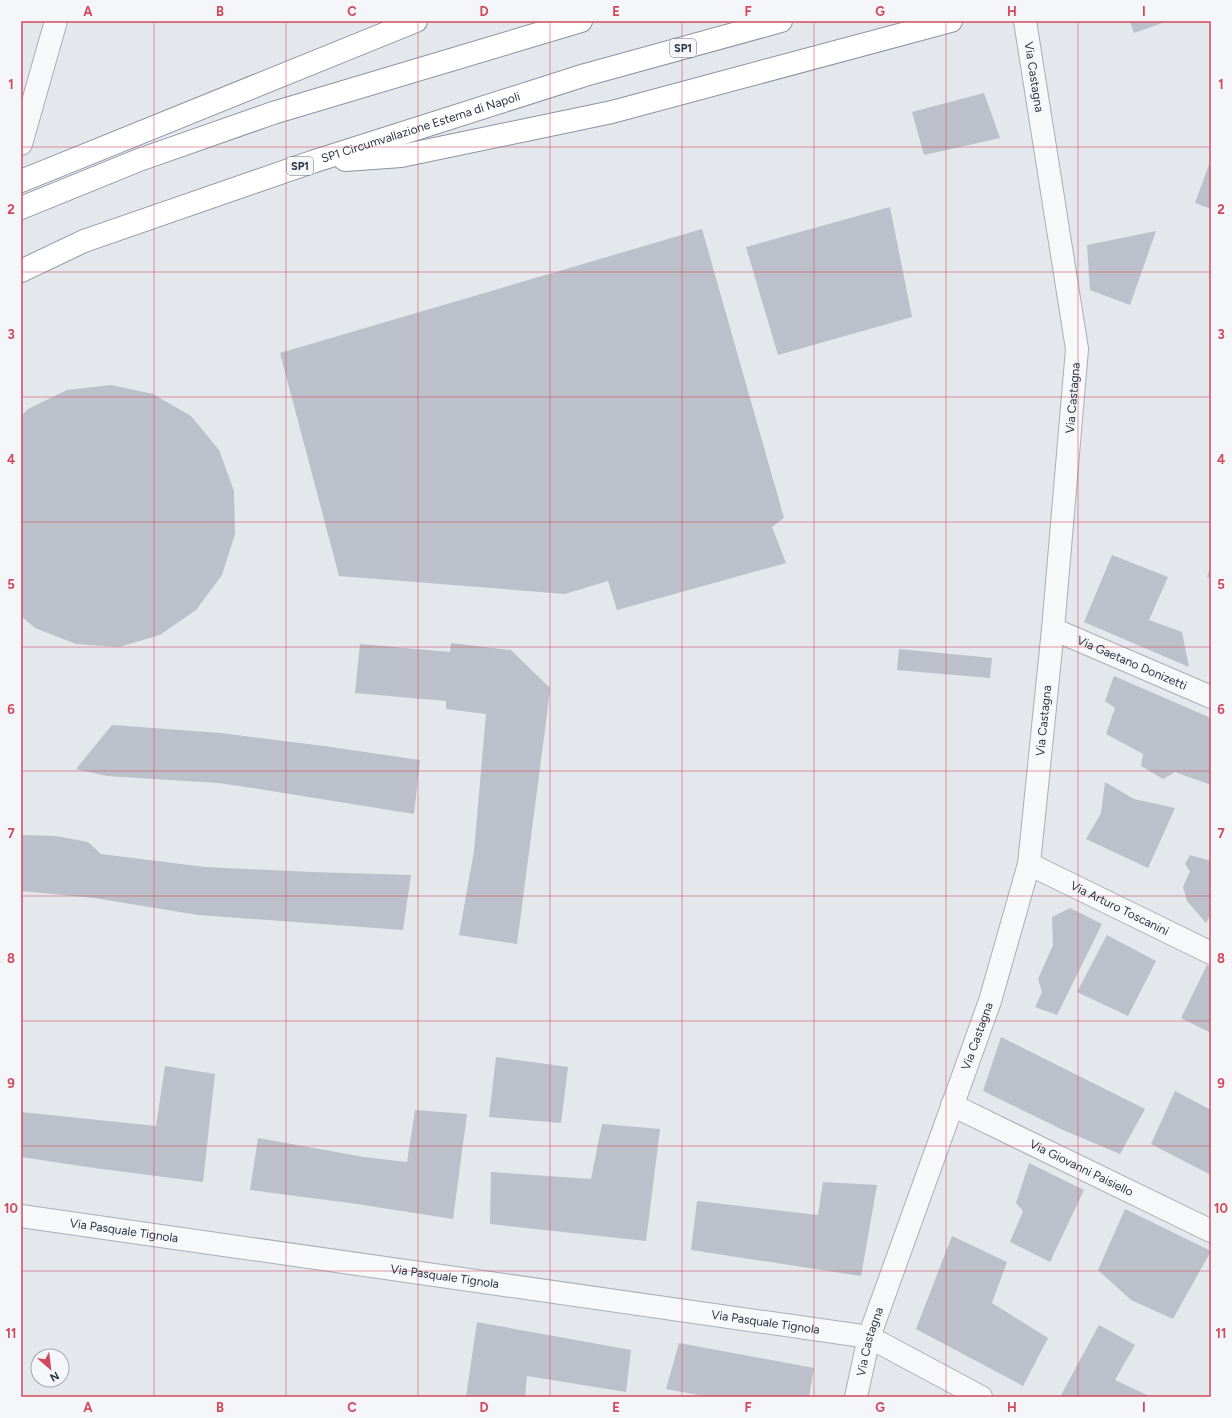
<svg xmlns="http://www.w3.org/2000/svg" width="1232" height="1418" viewBox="0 0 1232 1418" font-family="Figtree,sans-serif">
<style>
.building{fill:#bbc0ca}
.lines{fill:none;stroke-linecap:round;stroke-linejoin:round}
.minor-casing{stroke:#a9aeb7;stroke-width:24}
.highway-casing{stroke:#8b94a3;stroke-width:24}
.minor{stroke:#f7f8fa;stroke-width:22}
.highway{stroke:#fff;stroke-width:22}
.grid{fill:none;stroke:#d1495b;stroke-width:1;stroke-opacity:0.55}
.labels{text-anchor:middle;stroke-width:3;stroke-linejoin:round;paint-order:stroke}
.shield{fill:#f4f6f9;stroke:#676e7b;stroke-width:1}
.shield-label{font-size:11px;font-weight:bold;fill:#2b3445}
.street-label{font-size:12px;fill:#2b3445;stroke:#f4f6f9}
.neatline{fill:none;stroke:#d1495b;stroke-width:1.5}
.grid-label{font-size:13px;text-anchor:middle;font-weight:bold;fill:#d1495b}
</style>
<rect width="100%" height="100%" fill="#e4e7ec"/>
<g class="building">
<path d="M1130,21H1168L1134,33Z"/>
<path d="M984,93L1000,138L924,155L912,112Z"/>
<path d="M1211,159V209L1195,203Z"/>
<path d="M890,207L912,317L778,355L746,247Z"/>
<path d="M702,229L784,518L772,527L786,563L617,610L608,581L565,594L339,576L280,353Z"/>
<path d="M1156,231L1130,305L1090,290L1087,245Z"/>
<path d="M111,385L153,394L191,416L219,450L234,491L235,534L222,575L196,610L160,635L119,647L76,644L35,628L21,616V416L28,409L67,390Z"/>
<path d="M1112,555L1168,577L1149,620L1182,632L1189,667L1084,622Z"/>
<path d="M1211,566V578L1207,577Z"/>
<path d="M451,643L511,650L550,688L546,722L517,944L459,935L474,851L486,714L446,709V701L355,693L360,644L450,652Z"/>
<path d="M899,649L992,658L990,678L897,670Z"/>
<path d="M1114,676L1211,718V785L1175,772L1163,779L1141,766L1143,754L1106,734L1115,708L1105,701Z"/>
<path d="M112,725L221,733L324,746L420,760L414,814L259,789L218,783L107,776L76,769Z"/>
<path d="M1105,782L1134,799L1175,808L1148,868L1086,839L1101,813Z"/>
<path d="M21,835L56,836L88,842L101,854L205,867L312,872L411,875L403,930L198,915L94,898L21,891Z"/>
<path d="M1190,855L1211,861V913L1206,923L1187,901L1183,887L1190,871L1185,864Z"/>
<path d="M1070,908L1102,924L1057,1015L1035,1007L1042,992L1038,979L1053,945L1052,917Z"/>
<path d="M1107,935L1156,961L1128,1016L1077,992Z"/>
<path d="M1207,965L1211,967V1033L1181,1018Z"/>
<path d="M1001,1037L1145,1109L1120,1154L1063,1130L983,1091Z"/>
<path d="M496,1057L568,1067L561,1123L489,1117Z"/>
<path d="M165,1066L215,1074L203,1182L94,1168L21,1157V1112L156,1126Z"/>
<path d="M1175,1091L1211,1110V1175L1151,1144Z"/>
<path d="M415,1110L467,1114L453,1219L357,1204L250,1190L258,1138L364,1157L407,1162Z"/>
<path d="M602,1124L660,1129L646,1241L490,1224L491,1172L591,1179Z"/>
<path d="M1029,1163L1084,1190L1050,1262L1010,1242L1023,1211L1016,1203Z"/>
<path d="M823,1182L877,1185L861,1276L691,1250L697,1201L818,1215Z"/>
<path d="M1125,1209L1211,1251L1173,1319L1131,1300L1098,1270Z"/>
<path d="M952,1236L1007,1262L992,1303L1048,1338L1023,1386L916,1329Z"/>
<path d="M477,1322L631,1350L626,1392L527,1376L525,1397H466Z"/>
<path d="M1099,1325L1135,1345L1115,1380L1149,1396V1397H1060Z"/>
<path d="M679,1343L814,1368L809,1397H709L666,1389Z"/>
</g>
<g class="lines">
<defs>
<g id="minor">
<path d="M21,144L56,21"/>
<path id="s1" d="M1053,629L1211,697"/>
<path id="s2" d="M1029,864L1211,953"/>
<path id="s3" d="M952,1105L1211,1231"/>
<path id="s4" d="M21,1216L869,1337L981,1397"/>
<path id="s5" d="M856,1397L869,1337L990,1001L1029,864L1053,629L1077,349L1025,21"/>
</g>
<g id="highway">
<path d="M345,160L401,156L612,112L951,21"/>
<path d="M21,181L416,21"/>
<path d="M21,208L139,160L273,113L581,21"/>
<path id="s6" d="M21,271L84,241L312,162L585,75L781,21"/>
</g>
</defs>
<use href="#minor" class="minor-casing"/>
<use href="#highway" class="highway-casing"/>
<use href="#minor" class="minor"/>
<use href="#highway" class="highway"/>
</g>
<path class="grid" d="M154,21V1397M286,21V1397M418,21V1397M550,21V1397M682,21V1397M814,21V1397M946,21V1397M1078,21V1397M21,147H1211M21,272H1211M21,397H1211M21,522H1211M21,647H1211M21,771H1211M21,896H1211M21,1021H1211M21,1146H1211M21,1271H1211"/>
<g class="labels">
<g class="shield">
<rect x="670" y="39" width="26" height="18" rx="3"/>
<rect x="287" y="157" width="26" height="18" rx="3"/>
</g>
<g class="shield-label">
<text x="683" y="52">SP1</text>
<text x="300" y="170">SP1</text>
</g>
<g class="street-label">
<text transform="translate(1034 77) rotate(81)" y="4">Via Castagna</text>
<text dy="4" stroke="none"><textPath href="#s6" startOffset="425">SP1 Circumvallazione Esterna di Napoli</textPath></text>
<text dy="4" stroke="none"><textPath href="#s5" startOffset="1029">Via Castagna</textPath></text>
<text dy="4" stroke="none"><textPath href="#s1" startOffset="86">Via Gaetano Donizetti</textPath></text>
<text dy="4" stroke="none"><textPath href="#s5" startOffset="705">Via Castagna</textPath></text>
<text dy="4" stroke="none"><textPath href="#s2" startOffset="101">Via Arturo Toscanini</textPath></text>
<text dy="4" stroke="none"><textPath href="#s5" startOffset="381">Via Castagna</textPath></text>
<text dy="4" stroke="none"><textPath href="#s3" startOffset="144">Via Giovanni Paisiello</textPath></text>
<text dy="4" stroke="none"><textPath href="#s4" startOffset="104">Via Pasquale Tignola</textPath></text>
<text dy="4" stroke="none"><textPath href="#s4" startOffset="428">Via Pasquale Tignola</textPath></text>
<text dy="4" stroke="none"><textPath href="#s4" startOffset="752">Via Pasquale Tignola</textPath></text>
<text dy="4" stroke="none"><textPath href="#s5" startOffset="57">Via Castagna</textPath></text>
</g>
</g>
<rect width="1232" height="1418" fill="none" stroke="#f4f6f9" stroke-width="44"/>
<g transform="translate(50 1368) rotate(152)"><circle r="19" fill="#f4f6f9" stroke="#a4a8b1"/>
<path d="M0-3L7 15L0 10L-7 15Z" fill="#d1495b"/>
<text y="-6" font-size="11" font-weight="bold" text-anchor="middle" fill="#2b3445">N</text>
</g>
<rect x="22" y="22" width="1188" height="1374" class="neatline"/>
<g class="grid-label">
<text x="88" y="16">A</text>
<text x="220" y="16">B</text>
<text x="352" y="16">C</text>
<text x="484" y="16">D</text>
<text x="616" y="16">E</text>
<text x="748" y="16">F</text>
<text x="880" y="16">G</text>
<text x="1012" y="16">H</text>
<text x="1144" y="16">I</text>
<text x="11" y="89">1</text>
<text x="1221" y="89">1</text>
<text x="11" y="214">2</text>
<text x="1221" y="214">2</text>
<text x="11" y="339">3</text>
<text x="1221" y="339">3</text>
<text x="11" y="464">4</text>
<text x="1221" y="464">4</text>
<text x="11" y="589">5</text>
<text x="1221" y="589">5</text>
<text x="11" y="714">6</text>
<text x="1221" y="714">6</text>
<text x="11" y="838">7</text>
<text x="1221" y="838">7</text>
<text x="11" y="963">8</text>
<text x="1221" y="963">8</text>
<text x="11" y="1088">9</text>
<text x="1221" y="1088">9</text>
<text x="11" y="1213">10</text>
<text x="1221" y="1213">10</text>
<text x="11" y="1338">11</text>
<text x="1221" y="1338">11</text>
<text x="88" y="1412">A</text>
<text x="220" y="1412">B</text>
<text x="352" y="1412">C</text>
<text x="484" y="1412">D</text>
<text x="616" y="1412">E</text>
<text x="748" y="1412">F</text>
<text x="880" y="1412">G</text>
<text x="1012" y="1412">H</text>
<text x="1144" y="1412">I</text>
</g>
</svg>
